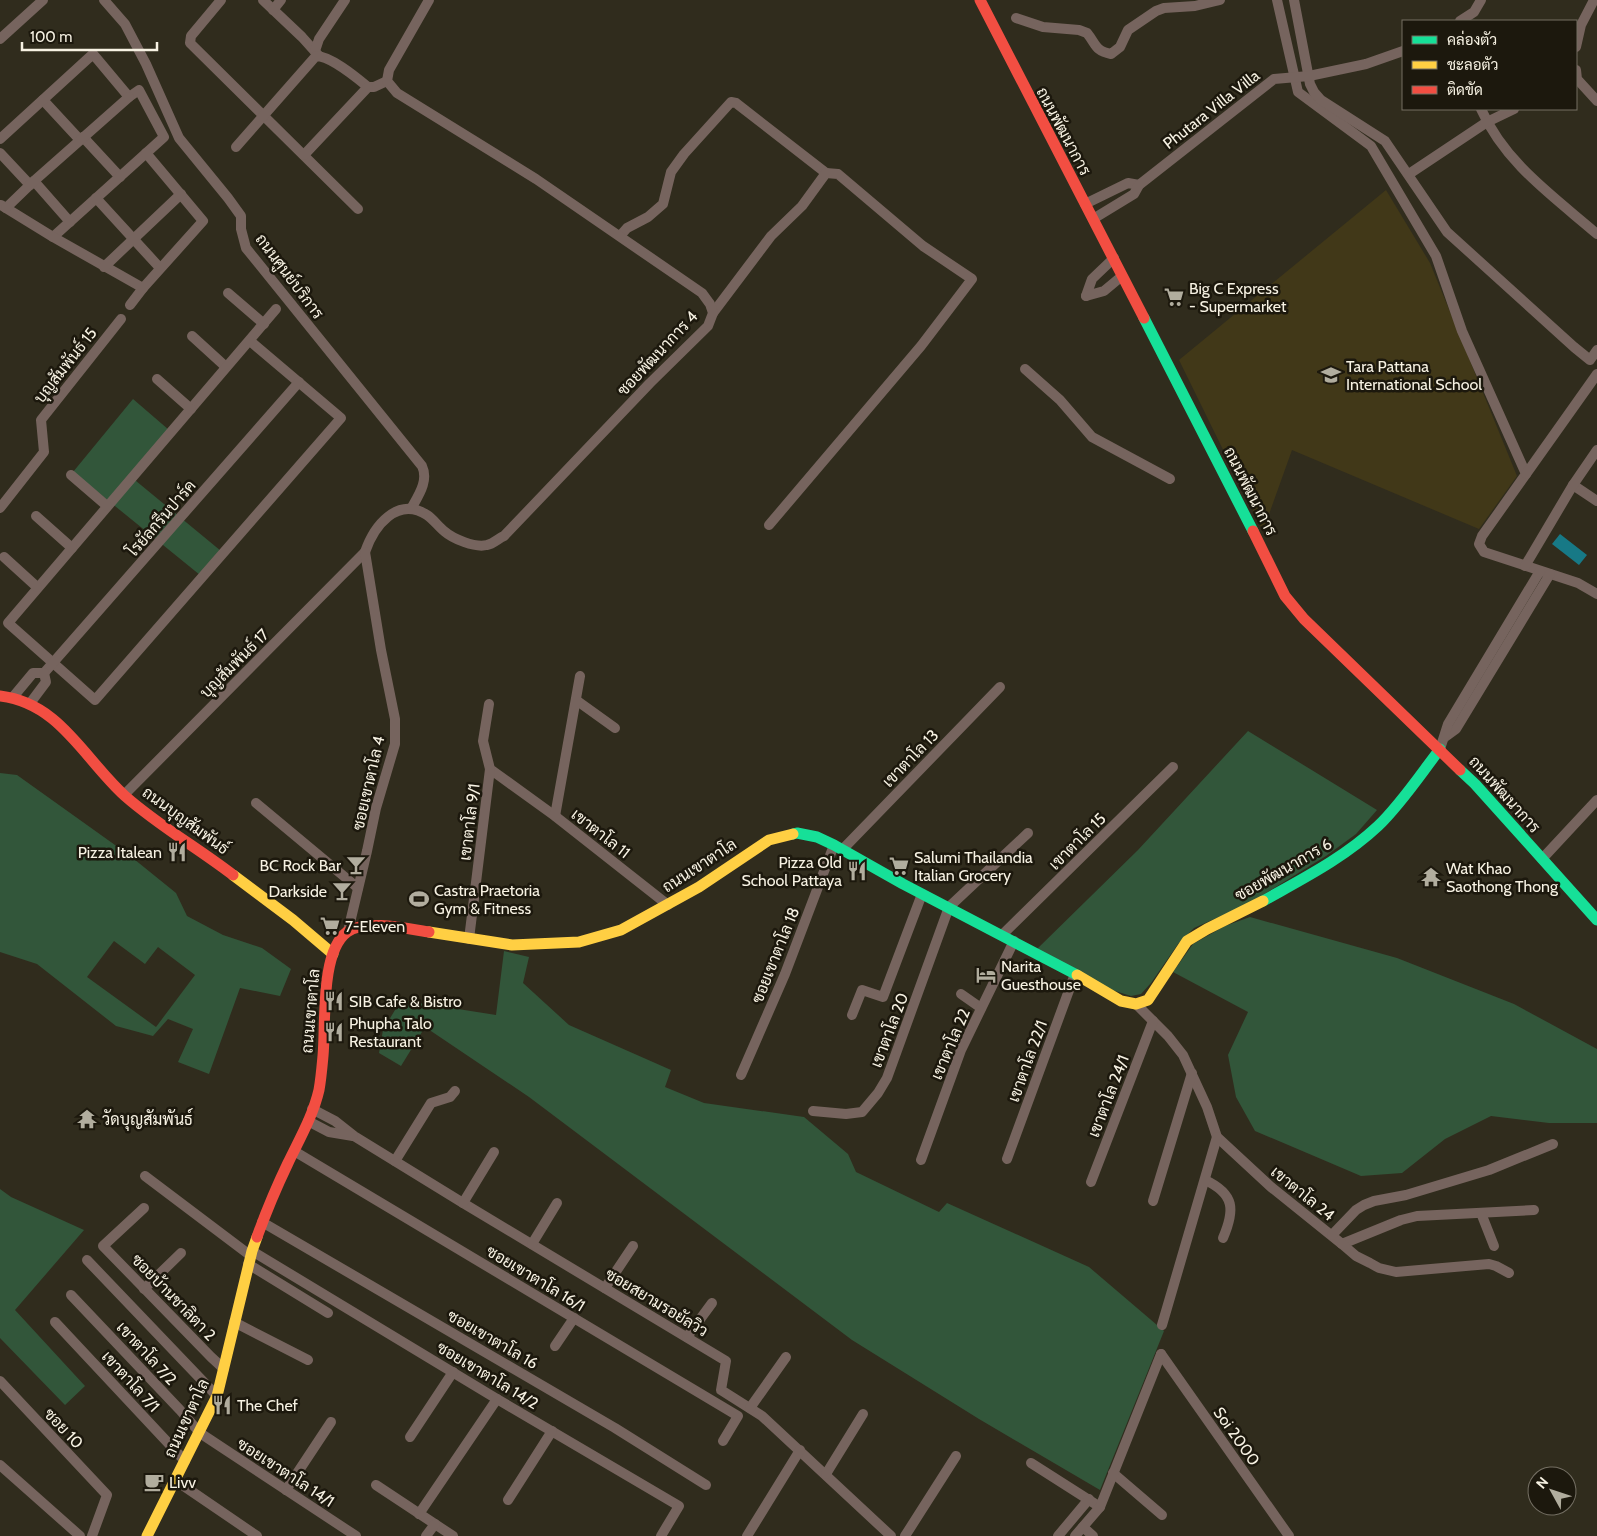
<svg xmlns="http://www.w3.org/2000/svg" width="1597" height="1536" viewBox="0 0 1597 1536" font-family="Cabin,Sarabun,sans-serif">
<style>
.built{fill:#413818}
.green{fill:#32563a;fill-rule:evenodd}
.water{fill:#177986}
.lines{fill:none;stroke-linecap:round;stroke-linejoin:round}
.street{stroke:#76645e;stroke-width:10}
.fast{stroke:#16e098;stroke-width:11}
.slow{stroke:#ffcf43;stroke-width:11}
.jam{stroke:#f24e42;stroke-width:11}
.labels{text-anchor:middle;stroke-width:5;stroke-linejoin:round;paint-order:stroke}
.street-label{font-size:16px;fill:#f7f2e3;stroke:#1c180d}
.poi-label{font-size:16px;fill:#f7f2e3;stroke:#1c180d;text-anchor:start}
</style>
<rect width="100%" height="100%" fill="#302c1d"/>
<path class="built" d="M1386,190L1430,263L1517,476L1479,529L1292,450L1263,531L1179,360Z"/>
<g class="green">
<path d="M133,399L169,430L130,476L221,551L200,575L73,472Z"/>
<path d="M1248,731L1377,810L1356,834L1326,856L1248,904L1194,928L1178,944L1151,983L1141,994L1131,996L1112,990L1037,949L1138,850Z"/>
<path d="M0,773L17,775L129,855L176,893L187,916L223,935L262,948L291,969L280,996L240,988L209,1074L178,1062L193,1029L168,1019L153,1036L116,1026L37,964L0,952ZM114,941L145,964L158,947L195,975L156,1027L87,977Z"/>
<path d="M1250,917L1397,958L1514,1004L1597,1049V1123H1549L1491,1116L1445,1139L1402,1173L1361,1176L1255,1131L1236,1097L1228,1055L1248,1012L1173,972L1193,944L1225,926Z"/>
<path d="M504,951L529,957L523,983L569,1025L671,1070L665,1087L704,1103L804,1117L848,1154L856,1172L939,1212L947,1203L1089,1267L1164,1331L1100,1490L979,1419L852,1340L529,1097L425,1027L401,1066L379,1053L383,1030L401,1000L496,1015Z"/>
<path d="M0,1189L11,1197L84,1230L15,1310L85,1386L65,1405L0,1338Z"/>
</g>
<path class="water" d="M1560,534L1587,555L1579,565L1552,544Z"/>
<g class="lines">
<g class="street">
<path d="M104,0L125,24L146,64L179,138L228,198L241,216V229L246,248L422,466C429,481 418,496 411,509"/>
<path d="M221,0L191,36L190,43L358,209"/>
<path d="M263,0L302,37L319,56"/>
<path d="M1277,0L1298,92L1371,146L1436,256L1462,331L1526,474L1482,536L1479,544L1484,552L1578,583L1597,594"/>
<path d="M1294,0L1310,84L1314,92L1321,100L1385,141L1447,232L1574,347L1590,360L1597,350"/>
<path d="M273,10L281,0"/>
<path d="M1016,18L1043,27L1079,30L1087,33C1096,44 1095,51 1111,54L1120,47L1128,30L1156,11L1164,8L1195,6L1220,0"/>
<path d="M1460,21L1474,12L1481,0"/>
<path d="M0,39L43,0"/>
<path d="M1576,47L1581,25L1594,0"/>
<path d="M315,51L319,39L345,0"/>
<path d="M1576,70L1577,79L1597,101"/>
<path d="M43,100L80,140"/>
<path d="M1481,109C1505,163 1553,196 1597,234"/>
<path d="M83,137L120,177"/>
<path d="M0,139L93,54L129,97L139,90L164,137L53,237"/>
<path d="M236,147L316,56C331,56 357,78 368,87H374L387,81"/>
<path d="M0,153L30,185"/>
<path d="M304,155L368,87"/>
<path d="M1409,174L1487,122L1514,109"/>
<path d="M34,181L70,222"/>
<path d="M96,198L160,268"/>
<path d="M1085,204L1128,183L1139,185"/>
<path d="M1,205L53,237L143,288"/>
<path d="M6,208L34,181L129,97"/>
<path d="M1093,219L1134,194L1139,185L1274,79L1309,76L1366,64L1403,51"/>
<path d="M620,236L627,228L648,217L663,204L671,172L684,154L731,102L736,103L826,173"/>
<path d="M104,267L181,194"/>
<path d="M228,293L264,324"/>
<path d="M1086,296L1092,279L1114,258"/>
<path d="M1086,296L1104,291L1122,276"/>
<path d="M130,305L143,288L203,221L146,153"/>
<path d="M713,313L771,236L802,206L826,173L838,174L923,246L972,279L921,346L769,525"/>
<path d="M192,336L226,367"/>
<path d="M250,341L341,418L95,700L8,623L276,309"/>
<path d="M1025,369L1060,400L1092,437L1170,479"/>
<path d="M157,379L191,409"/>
<path d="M1526,474L1597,374"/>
<path d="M71,475L107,506"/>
<path d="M1573,485L1597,501"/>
<path d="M0,508L44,452L41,420L121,319"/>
<path d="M36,516L72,548"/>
<path d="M4,557L37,587"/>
<path d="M1525,566L1573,485L1597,450"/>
<path d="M44,673L299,382"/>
<path d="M13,697L33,673H44"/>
<path d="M576,700L615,728"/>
<path d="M31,702L46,682L44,673"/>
<path d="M489,704L483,741L490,769L555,816L668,905"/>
<path d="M1445,737L1456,729L1550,574"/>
<path d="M1440,749L1448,724L1540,571"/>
<path d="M124,795L365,552C374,526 397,496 427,515C433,519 438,526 444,531C453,539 475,548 487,545C493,544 499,538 504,536L650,383L708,326L713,313L710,304L702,293L536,179L397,93L387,81L389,70L429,0"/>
<path d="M256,803L358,888"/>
<path d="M555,816L580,676"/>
<path d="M842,850L1000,687"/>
<path d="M1542,859L1597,800"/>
<path d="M348,931L367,851L376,808L395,744V719L381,650L365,552"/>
<path d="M1002,935L1173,767"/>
<path d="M469,939L490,769"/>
<path d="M961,994L981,1008"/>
<path d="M1136,1004L1168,1036L1183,1055L1207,1107L1217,1137L1271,1187L1342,1244L1401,1220L1417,1216L1534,1210"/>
<path d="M852,1015L862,990L883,997L922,894"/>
<path d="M741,1075L785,974L834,845"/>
<path d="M312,1109L335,1121L354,1136L463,1203L726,1361L721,1390L762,1416L891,1536"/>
<path d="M813,1111L846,1114L862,1112L878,1093L887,1078L949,907L1028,833"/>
<path d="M308,1121L329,1132L353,1136"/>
<path d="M294,1151L738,1416L723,1441"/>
<path d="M1007,1159L1075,974"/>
<path d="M921,1160L961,1050L1014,941"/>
<path d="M395,1161L431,1103L450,1097L455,1091"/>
<path d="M145,1176L251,1256"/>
<path d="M1205,1180C1235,1194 1235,1210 1223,1238"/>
<path d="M1091,1182L1153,1021"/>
<path d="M1153,1201L1192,1073"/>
<path d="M463,1203L494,1152"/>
<path d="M144,1208L103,1246L211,1357L224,1369"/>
<path d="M1481,1213L1494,1246"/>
<path d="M262,1222L615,1428L706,1485"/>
<path d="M1332,1235L1356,1210L1364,1205L1374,1201L1406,1195L1489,1170L1553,1144"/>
<path d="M532,1244L557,1203"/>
<path d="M1342,1244L1356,1256L1370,1263L1379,1268L1396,1272L1489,1264L1496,1266L1509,1273"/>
<path d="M252,1251L497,1399L679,1506L661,1536"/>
<path d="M87,1260L217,1396"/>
<path d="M248,1264L328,1313"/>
<path d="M605,1288L633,1246"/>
<path d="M144,1289L181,1253"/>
<path d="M71,1295L180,1410L200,1433L356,1536"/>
<path d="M55,1322L185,1461"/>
<path d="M234,1322L308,1360"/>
<path d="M1162,1325L1217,1137"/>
<path d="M687,1337L712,1303"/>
<path d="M555,1346L574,1318"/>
<path d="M1161,1354L1289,1536"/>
<path d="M0,1381L107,1495L92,1536"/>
<path d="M750,1408L786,1357"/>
<path d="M410,1437L453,1372"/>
<path d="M1031,1463L1100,1507"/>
<path d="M0,1465L80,1536"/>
<path d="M1113,1473L1162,1515"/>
<path d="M826,1474L863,1414"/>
<path d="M175,1480L257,1536"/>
<path d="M376,1485L453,1536"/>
<path d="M286,1490L331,1422"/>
<path d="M508,1500L552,1431"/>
<path d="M419,1514L497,1399"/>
<path d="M1083,1527L1093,1536"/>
<path d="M426,1536L435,1524"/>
<path d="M747,1536L800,1450"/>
<path d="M905,1536L956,1456"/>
<path d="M1058,1536L1089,1499"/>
<path d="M1075,1536L1100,1507L1161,1354"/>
</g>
<g class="fast">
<path d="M1144,318L1253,531"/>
<path d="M1460,770L1475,784L1597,920"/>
<path d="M793,834L797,833L817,837L834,845L903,884L1077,975"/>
<path d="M1263,901C1302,879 1344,858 1378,826C1401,804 1420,775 1440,749"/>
</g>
<g class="slow">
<path d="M233,875L293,920L333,954"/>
<path d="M429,932L512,945L579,942L621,930L699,887L769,840L793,834"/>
<path d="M1077,975L1121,1001L1136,1004L1148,1000L1187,941L1207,929L1263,901"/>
<path d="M147,1536L217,1396L252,1251L257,1237"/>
</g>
<g class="jam">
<path d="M980,0L1144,318"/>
<path d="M1253,531L1285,596L1304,619L1460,770"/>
<path d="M0,696C60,703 84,759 125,796C159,826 198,848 233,875"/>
<path d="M257,1237C266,1212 276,1188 288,1163C299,1140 313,1116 319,1090C321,1079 322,1067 323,1056C326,1024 320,952 347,932C365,919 409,929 429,932"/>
</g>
</g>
<defs>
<symbol id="supermarket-bare" viewBox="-9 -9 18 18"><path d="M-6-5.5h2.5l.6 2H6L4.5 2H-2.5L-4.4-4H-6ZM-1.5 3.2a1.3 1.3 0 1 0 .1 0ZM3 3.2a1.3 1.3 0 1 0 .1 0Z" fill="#b1ad9e" stroke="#1c180d" stroke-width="2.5" paint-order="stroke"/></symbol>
<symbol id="school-bare" viewBox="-9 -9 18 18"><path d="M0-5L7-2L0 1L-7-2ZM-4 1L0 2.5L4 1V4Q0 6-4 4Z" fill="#b1ad9e" stroke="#1c180d" stroke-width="2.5" paint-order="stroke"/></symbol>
<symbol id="restaurant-bare" viewBox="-9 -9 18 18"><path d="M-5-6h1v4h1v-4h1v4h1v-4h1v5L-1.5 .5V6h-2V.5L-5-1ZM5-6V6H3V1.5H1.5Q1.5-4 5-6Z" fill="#b1ad9e" stroke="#1c180d" stroke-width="2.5" paint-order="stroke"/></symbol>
<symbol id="bar-bare" viewBox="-9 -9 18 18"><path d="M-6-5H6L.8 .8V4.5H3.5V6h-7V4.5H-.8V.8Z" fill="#b1ad9e" stroke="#1c180d" stroke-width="2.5" paint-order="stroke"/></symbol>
<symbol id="temple-bare" viewBox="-9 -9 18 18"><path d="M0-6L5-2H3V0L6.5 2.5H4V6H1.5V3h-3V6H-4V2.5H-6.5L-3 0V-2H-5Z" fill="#b1ad9e" stroke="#1c180d" stroke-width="2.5" paint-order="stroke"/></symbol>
<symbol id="stadium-bare" viewBox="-9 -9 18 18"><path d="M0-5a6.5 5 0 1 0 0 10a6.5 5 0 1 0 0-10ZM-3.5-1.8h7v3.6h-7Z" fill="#b1ad9e" stroke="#1c180d" stroke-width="2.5" paint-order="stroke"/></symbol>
<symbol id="hotel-bare" viewBox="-9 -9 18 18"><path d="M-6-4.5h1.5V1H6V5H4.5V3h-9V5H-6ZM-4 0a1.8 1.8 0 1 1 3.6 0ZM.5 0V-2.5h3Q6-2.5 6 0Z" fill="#b1ad9e" stroke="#1c180d" stroke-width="2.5" paint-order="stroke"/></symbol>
<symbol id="cafe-bare" viewBox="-9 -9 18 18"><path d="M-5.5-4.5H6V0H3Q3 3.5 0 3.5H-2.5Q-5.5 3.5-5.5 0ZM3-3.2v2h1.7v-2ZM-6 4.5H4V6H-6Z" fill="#b1ad9e" stroke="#1c180d" stroke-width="2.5" paint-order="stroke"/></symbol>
</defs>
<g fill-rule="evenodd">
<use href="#supermarket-bare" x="1160" y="283" width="28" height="28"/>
<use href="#school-bare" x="1317" y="361" width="28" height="28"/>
<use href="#restaurant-bare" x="163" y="838" width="28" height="28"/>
<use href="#bar-bare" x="342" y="851" width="28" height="28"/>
<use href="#supermarket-bare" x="885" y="852" width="28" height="28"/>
<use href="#restaurant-bare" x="843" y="857" width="28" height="28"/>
<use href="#temple-bare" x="1417" y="863" width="28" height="28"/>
<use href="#bar-bare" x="328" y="877" width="28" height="28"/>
<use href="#stadium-bare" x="405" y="885" width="28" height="28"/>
<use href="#supermarket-bare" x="316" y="912" width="28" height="28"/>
<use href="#hotel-bare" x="972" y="961" width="28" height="28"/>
<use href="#restaurant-bare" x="320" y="987" width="28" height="28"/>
<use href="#restaurant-bare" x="320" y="1018" width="28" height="28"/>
<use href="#temple-bare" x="73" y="1105" width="28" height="28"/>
<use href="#restaurant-bare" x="208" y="1391" width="28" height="28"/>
<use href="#cafe-bare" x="140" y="1468" width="28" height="28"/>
</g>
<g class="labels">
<g class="street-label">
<text transform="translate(1211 109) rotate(-38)" y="6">Phutara Villa Villa</text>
<text transform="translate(1064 131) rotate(62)" y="6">ถนนพัฒนาการ</text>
<text transform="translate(290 276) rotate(53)" y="6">ถนนศูนย์บริการ</text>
<text transform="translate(657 353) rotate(-47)" y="6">ซอยพัฒนาการ 4</text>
<text transform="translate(65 365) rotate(-52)" y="6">บุญสัมพันธ์ 15</text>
<text transform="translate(1251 491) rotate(63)" y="6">ถนนพัฒนาการ</text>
<text transform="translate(161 518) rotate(-49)" y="6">โรยัลกรีนปาร์ค</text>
<text transform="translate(234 663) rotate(-45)" y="6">บุญสัมพันธ์ 17</text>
<text transform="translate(910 758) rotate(-46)" y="6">เขาตาโล 13</text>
<text transform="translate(368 783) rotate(-77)" y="6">ซอยเขาตาโล 4</text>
<text transform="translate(1505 794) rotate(48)" y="6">ถนนพัฒนาการ</text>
<text transform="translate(186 820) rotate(36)" y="6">ถนนบุญสัมพันธ์</text>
<text transform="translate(469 822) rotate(-83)" y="6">เขาตาโล 9/1</text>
<text transform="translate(601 833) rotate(38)" y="6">เขาตาโล 11</text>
<text transform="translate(1077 841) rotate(-45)" y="6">เขาตาโล 15</text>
<text transform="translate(699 865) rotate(-33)" y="6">ถนนเขาตาโล</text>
<text transform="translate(1283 869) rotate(-30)" y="6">ซอยพัฒนาการ 6</text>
<text transform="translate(775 955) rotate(-68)" y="6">ซอยเขาตาโล 18</text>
<text transform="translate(310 1011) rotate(-85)" y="6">ถนนเขาตาโล</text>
<text transform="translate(889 1030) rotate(-69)" y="6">เขาตาโล 20</text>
<text transform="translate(950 1044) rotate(-67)" y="6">เขาตาโล 22</text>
<text transform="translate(1027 1061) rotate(-70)" y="6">เขาตาโล 22/1</text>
<text transform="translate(1108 1096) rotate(-69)" y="6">เขาตาโล 24/1</text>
<text transform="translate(1303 1193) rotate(39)" y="6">เขาตาโล 24</text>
<text transform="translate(536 1278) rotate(31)" y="6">ซอยเขาตาโล 16/1</text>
<text transform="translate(174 1297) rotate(46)" y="6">ซอยบ้านชาลิตา 2</text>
<text transform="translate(657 1302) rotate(31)" y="6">ซอยสยามรอยัลวิว</text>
<text transform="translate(493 1339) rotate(30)" y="6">ซอยเขาตาโล 16</text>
<text transform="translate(147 1353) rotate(47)" y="6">เขาตาโล 7/2</text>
<text transform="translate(488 1375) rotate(31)" y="6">ซอยเขาตาโล 14/2</text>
<text transform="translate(131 1381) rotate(47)" y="6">เขาตาโล 7/1</text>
<text transform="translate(186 1418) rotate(-65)" y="6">ถนนเขาตาโล</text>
<text transform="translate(64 1428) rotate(47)" y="6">ซอย 10</text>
<text transform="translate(1237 1436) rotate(55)" y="6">Soi 2000</text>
<text transform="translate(286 1472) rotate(33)" y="6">ซอยเขาตาโล 14/1</text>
</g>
<g class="poi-label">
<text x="1189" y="294">Big C Express<tspan x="1189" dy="18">- Supermarket</tspan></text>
<text x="1346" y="372">Tara Pattana<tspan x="1346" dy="18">International School</tspan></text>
<text x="162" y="858" text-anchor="end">Pizza Italean</text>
<text x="914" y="863">Salumi Thailandia<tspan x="914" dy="18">Italian Grocery</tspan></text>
<text x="842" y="868" text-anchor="end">Pizza Old<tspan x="842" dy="18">School Pattaya</tspan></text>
<text x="341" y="871" text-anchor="end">BC Rock Bar</text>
<text x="1446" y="874">Wat Khao<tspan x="1446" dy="18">Saothong Thong</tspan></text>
<text x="434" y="896">Castra Praetoria<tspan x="434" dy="18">Gym &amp; Fitness</tspan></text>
<text x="327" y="897" text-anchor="end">Darkside</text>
<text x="345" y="932">7-Eleven</text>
<text x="1001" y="972">Narita<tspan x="1001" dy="18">Guesthouse</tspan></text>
<text x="349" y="1007">SIB Cafe &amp; Bistro</text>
<text x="349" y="1029">Phupha Talo<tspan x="349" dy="18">Restaurant</tspan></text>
<text x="102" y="1125">วัดบุญสัมพันธ์</text>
<text x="237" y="1411">The Chef</text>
<text x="169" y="1488">Livv</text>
</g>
</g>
<rect x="1402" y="20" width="175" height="90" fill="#1c180d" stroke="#746f63"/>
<rect x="1412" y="36" width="25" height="8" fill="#16e098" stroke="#746f63"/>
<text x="1447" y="45" font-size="15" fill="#f7f2e3">คล่องตัว</text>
<rect x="1412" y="61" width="25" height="8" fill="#ffcf43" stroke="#746f63"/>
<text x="1447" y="70" font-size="15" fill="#f7f2e3">ชะลอตัว</text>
<rect x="1412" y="86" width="25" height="8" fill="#f24e42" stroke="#746f63"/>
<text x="1447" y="95" font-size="15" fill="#f7f2e3">ติดขัด</text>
<g transform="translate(1552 1491) rotate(310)"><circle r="24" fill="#1c180d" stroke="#746f63"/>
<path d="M0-4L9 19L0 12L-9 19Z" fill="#b1ad9e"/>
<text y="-8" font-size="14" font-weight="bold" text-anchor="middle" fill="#f7f2e3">N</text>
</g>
<path d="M22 42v8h135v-8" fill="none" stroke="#f7f2e3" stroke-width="2.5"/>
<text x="30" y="42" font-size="15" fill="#f7f2e3" stroke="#1c180d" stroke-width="4" paint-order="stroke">100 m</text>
</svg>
